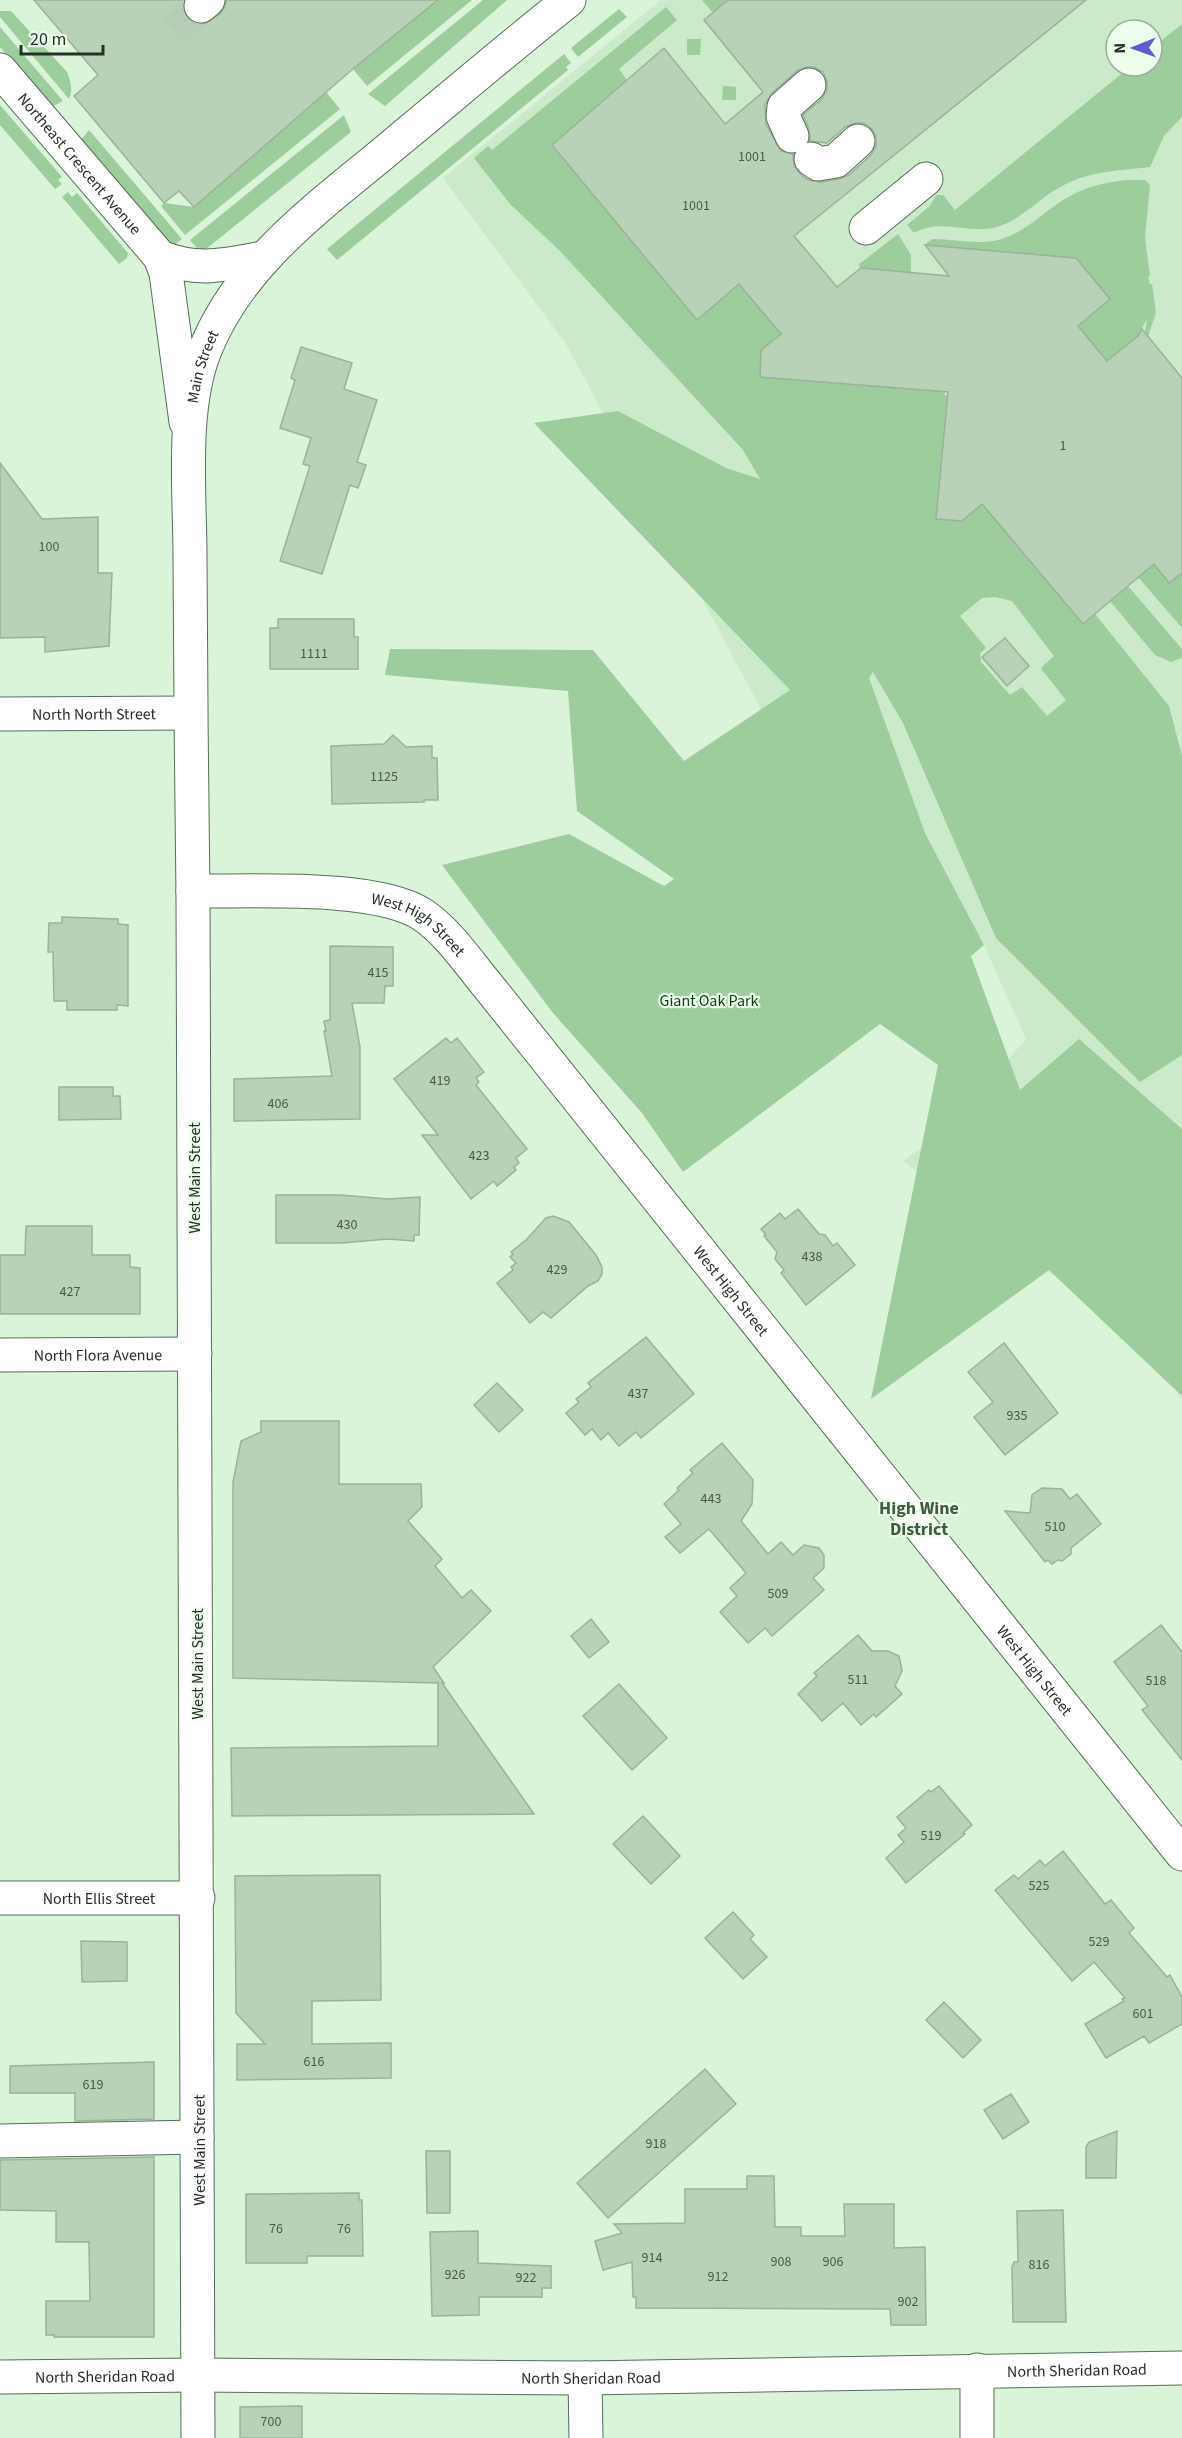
<svg xmlns="http://www.w3.org/2000/svg" width="1182" height="2438" viewBox="0 0 1182 2438" font-family="'Source Sans 3',sans-serif">
<style>
.built{fill:#caeac9;fill-rule:evenodd}
.green{fill:#9dcc9d;fill-rule:evenodd}
.building{fill:#b8d2b8;stroke:#99b299;stroke-width:1.5;fill-rule:evenodd}
.lines{fill:none;stroke-linecap:round;stroke-linejoin:round}
.minor-tunnel{stroke:#b5cdb5;stroke-width:33;stroke-dasharray:33 16;stroke-linecap:butt}
.minor-casing{stroke:#576e57;stroke-width:35}
.major-casing{stroke:#576e57;stroke-width:35}
.minor{stroke:#fff;stroke-width:33}
.major{stroke:#fff;stroke-width:33}
.labels{text-anchor:middle;stroke-width:4.5;stroke-linejoin:round;paint-order:stroke}
.number-label{font-size:14px;fill:#4a584a}
.street-label{font-size:16px;fill:#263026;stroke:#eefeed}
.park-label{font-size:16px;fill:#103e14;stroke:#eefeed}
.neighbourhood-label{font-size:18px;font-weight:bold;fill:#415841;stroke:#eefeed}
</style>
<rect width="100%" height="100%" fill="#d9f4d9"/>
<path class="built" d="M661,0H1182V1397L1084,1298L903,1161L950,1127L1026,1039L984,945L874,735L802,786L566,344L443,178ZM1116,30H1152V66H1116Z"/>
<g class="green">
<path d="M438,0H472L367,86L353,69Z"/>
<path d="M483,0H507L385,106L368,94Z"/>
<path d="M702,0H728L713,13Z"/>
<path d="M666,7L677,20L619,69L627,80L552,146L697,320L751,274L757,305L781,334L761,350L760,377L942,391L948,397L937,518L983,503L1083,624L1095,614L1169,706L1182,756V1055L1140,1082L996,938L903,723L873,672L869,678L925,833L984,945L971,956L1020,1090L1079,1039L1182,1129V1396L1049,1270L871,1399L938,1065L880,1024L683,1172L642,1113L553,1013L442,865L569,834L664,886L674,879L577,811L568,691L385,675L390,649L593,650L684,761L790,690L534,423L618,411L726,468L760,479L743,450L560,251L510,204L474,158L488,146L492,150ZM995,597L1012,601L1054,656L1041,668L1042,670L1066,700L1047,716L1022,687L1010,695L981,662L980,653L986,648L960,616L982,598Z"/>
<path d="M619,9L627,17L578,57L571,48Z"/>
<path d="M0,11H11L67,72C71,82 73,89 69,99L0,17Z"/>
<path d="M1182,24V117L1164,136L1150,167C1118,171 1094,170 1064,185C1039,197 1022,221 993,228C967,233 940,219 916,232H913L907,225L930,206L936,195H943L955,210L1131,66H1152V48Z"/>
<path d="M0,27L63,101L52,107L0,47Z"/>
<path d="M687,39H701L700,55H687Z"/>
<path d="M564,54L571,63L566,67L568,70L337,260L327,249Z"/>
<path d="M723,86L736,87V100H722Z"/>
<path d="M326,92L340,109L185,235L161,206L164,203L194,207Z"/>
<path d="M0,105L62,177L58,180L62,184L55,189L0,125Z"/>
<path d="M344,115L351,132L201,253L190,240Z"/>
<path d="M89,130L182,239L173,246L81,140Z"/>
<path d="M1127,180H1145L1150,185L1145,238L1150,276L1148,277L1150,284H1152L1156,313L1148,336L1145,333L1147,319L1138,336L1107,361L1078,326L1110,299L1076,258L925,245L932,239C956,239 978,246 1002,239C1027,231 1043,212 1065,199C1084,187 1105,182 1127,180Z"/>
<path d="M68,192L72,197L77,193L128,253L127,258L119,264L62,197Z"/>
<path d="M898,234L911,255V273L861,268L858,265Z"/>
<path d="M1154,564L1169,583L1182,573V628L1138,577Z"/>
<path d="M1128,586L1182,649V658L1171,662L1155,655L1110,601Z"/>
</g>
<g class="building">
<path d="M34,0H183V9L186,18L194,23L204,24L220,14L225,7L226,0H438L354,68L194,207L179,191L164,203L74,96L98,75Z"/>
<path d="M728,0H1086L794,236L837,287L861,268L949,276L925,245L1076,258L1110,299L1078,326L1107,361L1138,336L1142,329L1182,378V573L1169,583L1154,564L1083,624L982,504L962,521L936,519L948,392L760,377L761,350L781,334L739,284L697,320L552,145L664,48L725,124L763,92L704,20ZM806,67H814L823,72L827,82V90L822,99L803,115L809,129L810,141L827,143L845,127L855,123H864L872,129L876,136V146L871,155L849,175L839,179L820,182L808,180L800,174L794,166L793,154L781,151L766,124L765,105L771,94L797,71Z"/>
<path d="M301,347L352,363L344,389L377,400L357,462L366,465L358,488L350,485L322,574L280,561L310,466L303,464L311,438L280,428L295,380L291,378Z"/>
<path d="M0,463L42,519L98,517V573H112L109,646L45,652V637L0,638Z"/>
<path d="M278,619H354V637H358V669H270V628H278Z"/>
<path d="M1005,638L1029,666L1007,686L982,657Z"/>
<path d="M393,735L406,747L432,746V758H437L438,800H424V802L332,804L331,746L384,744Z"/>
<path d="M62,917L118,919V924L128,925V1006L117,1005V1010H67V1001H54L53,952H48L49,923H62Z"/>
<path d="M330,946L393,947V986H385L384,1003H352L360,1047V1119L234,1121V1079L332,1076L324,1031H326L324,1021L330,1020Z"/>
<path d="M446,1038L451,1043L457,1038L484,1072L476,1078L479,1082L476,1085L527,1149L516,1158L519,1163L514,1167L516,1170L497,1186L494,1181L471,1199L422,1135H438L394,1079Z"/>
<path d="M59,1087H113V1096H120L121,1119L59,1120Z"/>
<path d="M276,1195H340L388,1199L420,1197L419,1235H414V1241L388,1239L341,1243H276Z"/>
<path d="M798,1209L819,1234L825,1235L833,1246L837,1243L855,1265L806,1305L781,1273L784,1270L775,1259L777,1252L764,1236L766,1235L761,1229L780,1213L785,1219Z"/>
<path d="M553,1216L569,1222L596,1255L602,1267V1274L598,1281L588,1286L551,1318L543,1312L530,1323L497,1283L513,1270L511,1267L516,1263L510,1257L513,1254L511,1252L526,1240L546,1218Z"/>
<path d="M26,1226H92V1255H130V1267L140,1268V1314H0V1255H25Z"/>
<path d="M646,1337L694,1394L641,1438L636,1432L619,1446L608,1433L601,1440L592,1429L585,1435L566,1413L579,1402L576,1399L591,1387L588,1383Z"/>
<path d="M1004,1343L1058,1413L1005,1455L974,1417L993,1402L968,1372Z"/>
<path d="M497,1383L523,1410L499,1432L474,1405Z"/>
<path d="M261,1421H339V1484H421L422,1507L408,1521L442,1559L435,1566L462,1598L471,1590L491,1611L433,1667L444,1683H442L534,1814L232,1816L231,1748L438,1746V1683L233,1678V1482L241,1441L261,1432Z"/>
<path d="M722,1443L753,1480L752,1504L741,1521L768,1554L781,1542L793,1555L804,1545L819,1548L824,1555V1568L813,1578L824,1590L772,1636L765,1628L748,1643L720,1612L737,1596L730,1588L746,1573L709,1529L680,1553L665,1537L681,1524L664,1504L679,1490L677,1488L693,1473L690,1470Z"/>
<path d="M1042,1488L1062,1489L1070,1499L1077,1494L1101,1524L1071,1548V1554L1062,1561L1058,1560L1052,1564L1048,1560L1045,1562L1005,1511L1030,1513L1032,1495Z"/>
<path d="M591,1619L609,1642L589,1658L571,1636Z"/>
<path d="M1161,1625L1182,1652V1760L1142,1710L1148,1706L1114,1662Z"/>
<path d="M858,1635L872,1651H888L899,1656L902,1671L895,1686L902,1694L876,1717L874,1714L861,1725L843,1703L822,1721L798,1694L817,1676L814,1673Z"/>
<path d="M619,1684L667,1738L632,1770L583,1716Z"/>
<path d="M939,1786L972,1825L963,1833L965,1834L906,1883L886,1858L904,1842L898,1835L906,1828L897,1817L929,1790L931,1792Z"/>
<path d="M643,1816L680,1856L651,1884L613,1844Z"/>
<path d="M1063,1851L1105,1904L1111,1900L1134,1928L1129,1933L1167,1977L1170,1975L1182,1997V2024L1149,2043L1144,2036L1106,2058L1085,2024L1124,2001L1122,1999L1125,1998L1094,1962L1072,1981L995,1890L1014,1875L1018,1879L1040,1860L1045,1866Z"/>
<path d="M380,1875L381,2000L312,2001V2044L391,2043V2078L237,2080V2044H265L236,2013L235,1876Z"/>
<path d="M733,1912L754,1935L750,1939L767,1957L743,1979L705,1938Z"/>
<path d="M81,1941L127,1942V1981L82,1982Z"/>
<path d="M944,2002L981,2040L963,2058L926,2020Z"/>
<path d="M154,2062V2119L75,2121V2093H10V2066Z"/>
<path d="M705,2069L736,2104L608,2218L577,2183Z"/>
<path d="M1011,2094L1029,2122L1003,2139L984,2110Z"/>
<path d="M1117,2131L1116,2178H1086V2147L1089,2142Z"/>
<path d="M426,2151H450V2213H427Z"/>
<path d="M154,2157V2337H54V2335H46V2301H90L89,2242H56V2211L0,2210V2160Z"/>
<path d="M747,2176H774L775,2227H801V2236H845L844,2204H894V2248L925,2247L926,2325H891L890,2309L636,2308V2297H633L632,2262L603,2270L595,2241L622,2233L614,2224L685,2223V2189H747Z"/>
<path d="M359,2193V2200H362L363,2256H307V2263H246V2194Z"/>
<path d="M1063,2210L1066,2322H1013L1012,2267L1014,2262H1018L1017,2211Z"/>
<path d="M478,2231V2263L551,2266V2288H542V2297H479V2315L432,2316L430,2232Z"/>
<path d="M302,2406V2438H240V2407Z"/>
</g>
<g class="lines">
<path class="minor-tunnel" d="M172,31L201,6"/>
<defs>
<g id="minor">
<path d="M201,6L208,0"/>
<path id="s1" d="M0,70L160,257L166,273L186,422"/>
<path d="M792,136L783,116L784,107L809,85"/>
<path d="M811,159L818,164L836,161L858,141"/>
<path d="M866,228L926,179"/>
<path d="M160,257C198,272 224,265 263,258"/>
<path id="s2" d="M0,714L190,713"/>
<path id="s3" d="M193,891C250,892 377,884 423,915C449,933 468,962 488,986L1182,1854"/>
<path id="s4" d="M0,1355L195,1354"/>
<path id="s5" d="M0,1898H198"/>
<path d="M0,2141L197,2137"/>
<path d="M977,2370V2438"/>
<path id="s6" d="M198,2375L585,2378L1182,2368"/>
<path d="M585,2378L586,2438"/>
</g>
<g id="major">
<path id="s7" d="M0,2377L198,2375"/>
<path id="s8" d="M198,2438C200,1924 196,1410 193,897C192,784 190,670 190,557C190,493 181,410 205,350C242,258 325,203 398,141C455,94 511,46 569,0"/>
</g>
</defs>
<use href="#minor" class="minor-casing"/>
<use href="#major" class="major-casing"/>
<use href="#minor" class="minor"/>
<use href="#major" class="major"/>
</g>
<g class="labels">
<g class="number-label">
<text x="752" y="161">1001</text>
<text x="696" y="210">1001</text>
<text x="1063" y="450">1</text>
<text x="49" y="551">100</text>
<text x="314" y="658">1111</text>
<text x="384" y="781">1125</text>
<text x="378" y="977">415</text>
<text x="440" y="1085">419</text>
<text x="278" y="1108">406</text>
<text x="479" y="1160">423</text>
<text x="347" y="1229">430</text>
<text x="812" y="1261">438</text>
<text x="557" y="1274">429</text>
<text x="70" y="1296">427</text>
<text x="638" y="1398">437</text>
<text x="1017" y="1420">935</text>
<text x="711" y="1503">443</text>
<text x="1055" y="1531">510</text>
<text x="778" y="1598">509</text>
<text x="858" y="1684">511</text>
<text x="1156" y="1685">518</text>
<text x="931" y="1840">519</text>
<text x="1039" y="1890">525</text>
<text x="1099" y="1946">529</text>
<text x="1143" y="2018">601</text>
<text x="314" y="2066">616</text>
<text x="93" y="2089">619</text>
<text x="656" y="2148">918</text>
<text x="276" y="2233">76</text>
<text x="344" y="2233">76</text>
<text x="652" y="2262">914</text>
<text x="781" y="2266">908</text>
<text x="833" y="2266">906</text>
<text x="1039" y="2269">816</text>
<text x="455" y="2279">926</text>
<text x="718" y="2281">912</text>
<text x="526" y="2282">922</text>
<text x="908" y="2306">902</text>
<text x="271" y="2426">700</text>
</g>
<g class="street-label">
<text dy="6" stroke="none"><textPath href="#s1" startOffset="123">Northeast Crescent Avenue</textPath></text>
<text dy="6" stroke="none"><textPath href="#s8" startOffset="2073">Main Street</textPath></text>
<text dy="6" stroke="none"><textPath href="#s2" startOffset="94">North North Street</textPath></text>
<text dy="6" stroke="none"><textPath href="#s3" startOffset="234">West High Street</textPath></text>
<text transform="translate(194 1178) rotate(-90)" y="6">West Main Street</text>
<text dy="6" stroke="none"><textPath href="#s3" startOffset="720">West High Street</textPath></text>
<text dy="6" stroke="none"><textPath href="#s4" startOffset="98">North Flora Avenue</textPath></text>
<text transform="translate(197 1664) rotate(-90)" y="6">West Main Street</text>
<text dy="6" stroke="none"><textPath href="#s3" startOffset="1206">West High Street</textPath></text>
<text dy="6" stroke="none"><textPath href="#s5" startOffset="99">North Ellis Street</textPath></text>
<text dy="6" stroke="none"><textPath href="#s8" startOffset="288">West Main Street</textPath></text>
<text dy="6" stroke="none"><textPath href="#s6" startOffset="879">North Sheridan Road</textPath></text>
<text dy="6" stroke="none"><textPath href="#s7" startOffset="105">North Sheridan Road</textPath></text>
<text dy="6" stroke="none"><textPath href="#s6" startOffset="393">North Sheridan Road</textPath></text>
</g>
<g class="park-label">
<text x="709" y="1006">Giant Oak Park</text>
</g>
<g class="neighbourhood-label">
<text x="919" y="1514">High Wine<tspan x="919" dy="21">District</tspan></text>
</g>
</g>
<g transform="translate(1134 48) rotate(269)"><circle r="28" fill="#eefeed" stroke="#9eac9d" stroke-width="1.5"/>
<path d="M0-4.5L10 22L0 15L-10 22Z" fill="#6559d2"/>
<text y="-9" font-size="16" font-weight="bold" text-anchor="middle" fill="#263026">N</text>
</g>
<path d="M21 45v9h82v-9" fill="none" stroke="#263026" stroke-width="3"/>
<text x="30" y="45" font-size="18" fill="#263026" stroke="#eefeed" stroke-width="4.5" paint-order="stroke">20 m</text>
</svg>
